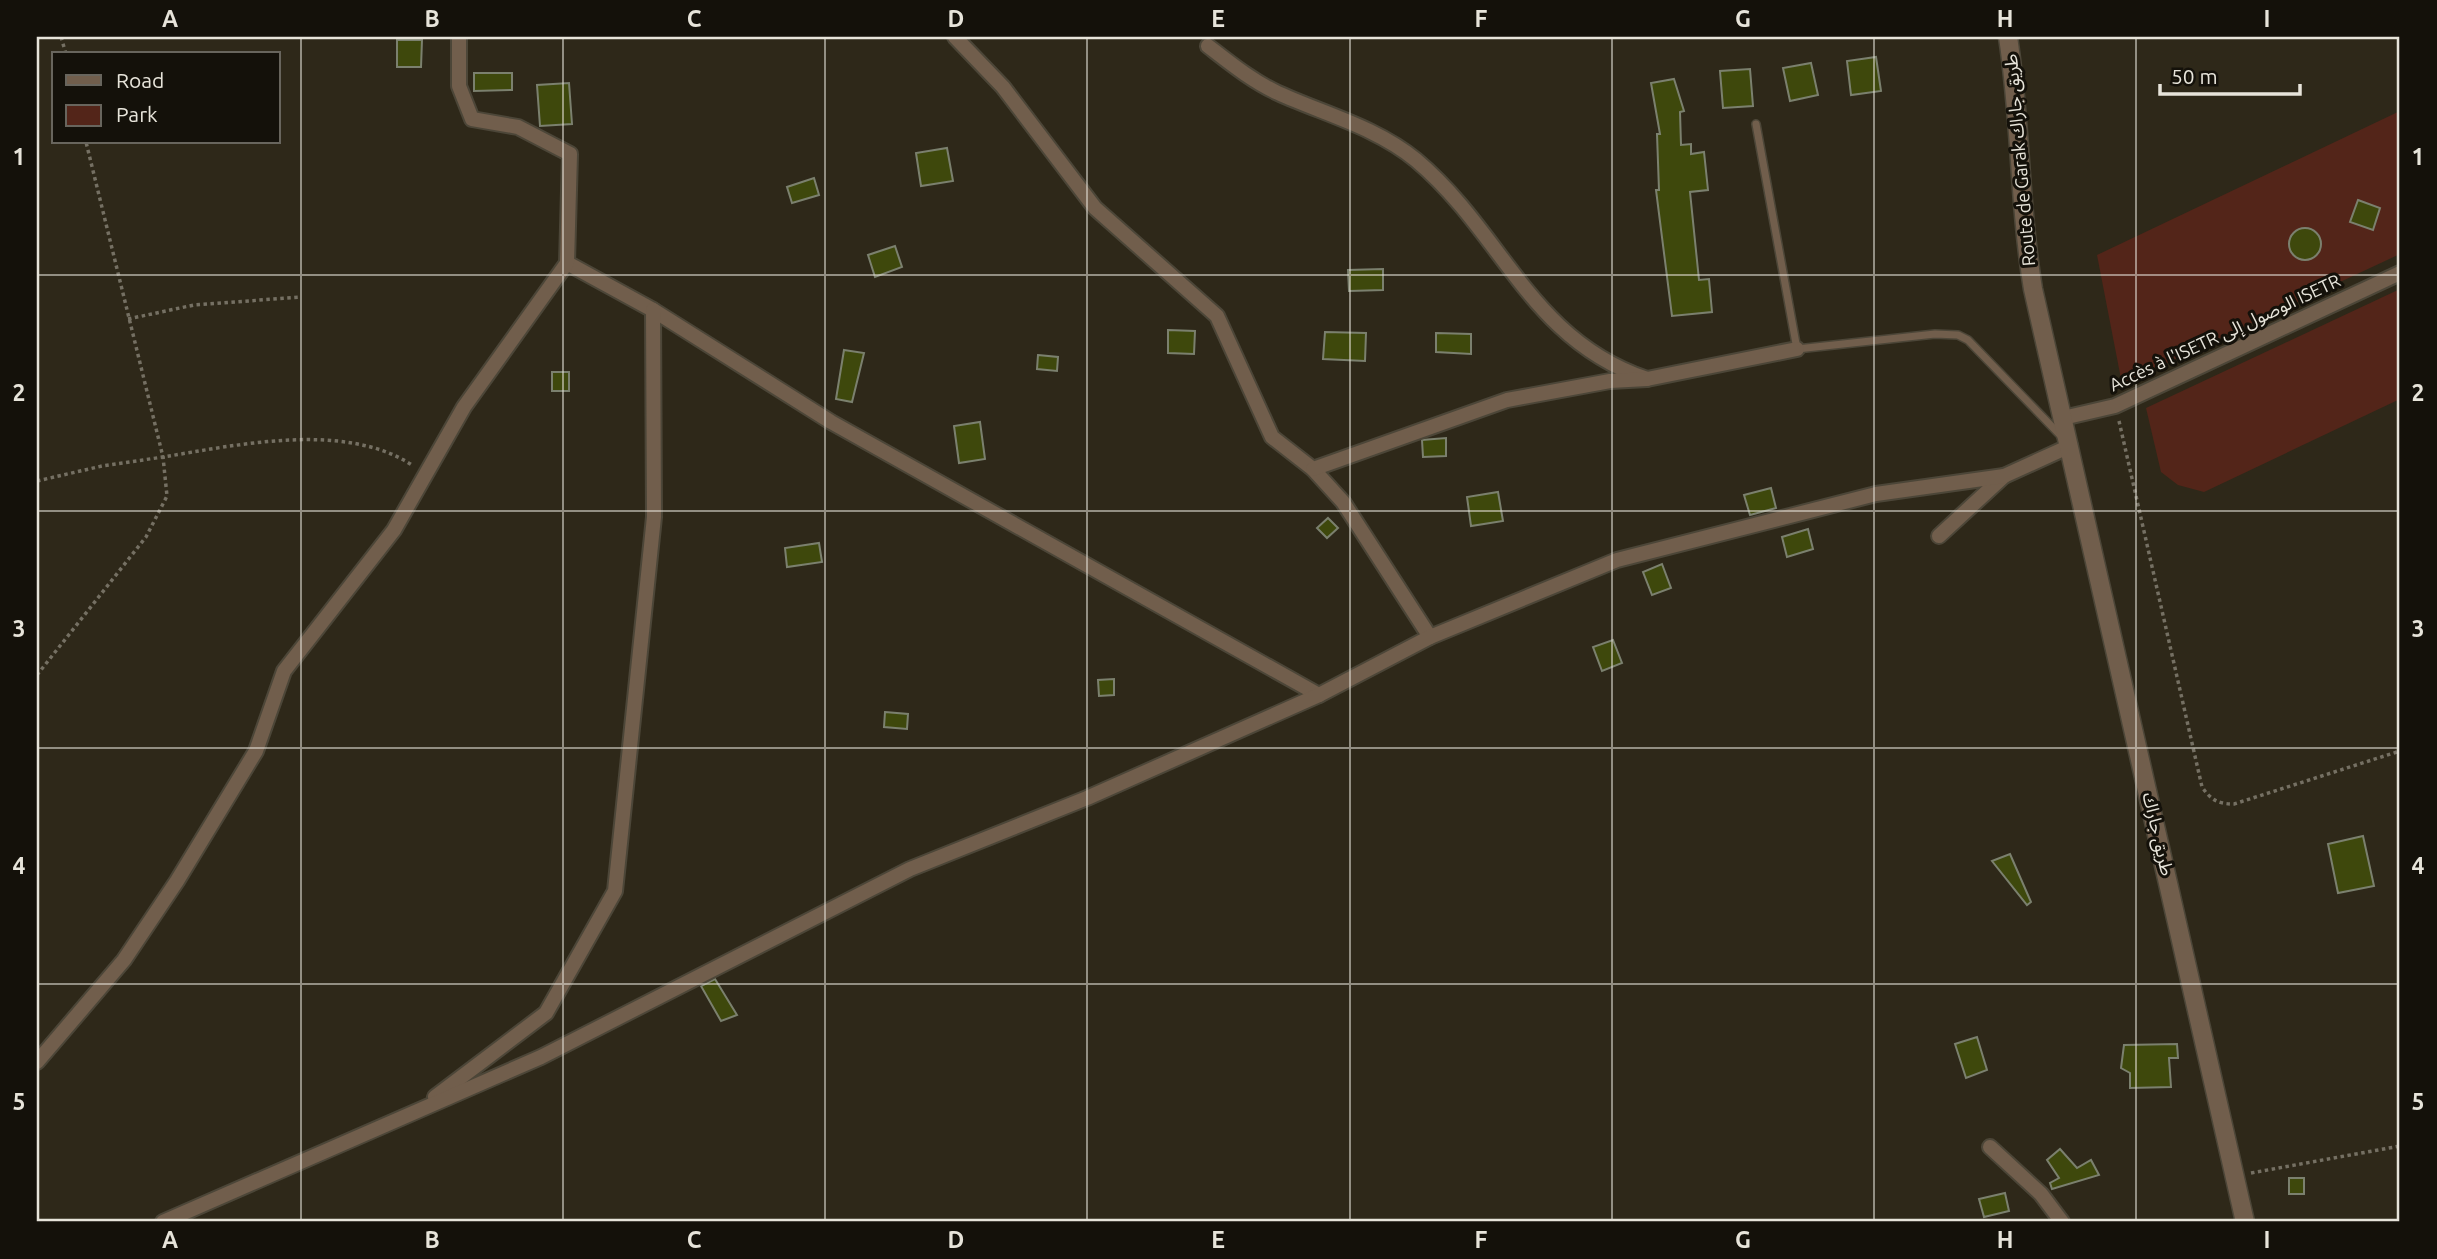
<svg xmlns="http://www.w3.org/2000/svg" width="2437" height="1259" viewBox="0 0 2437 1259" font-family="Ubuntu,'Noto Sans Arabic',sans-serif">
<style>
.green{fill:#532519}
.building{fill:#3e480c;stroke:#7b806e;stroke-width:2}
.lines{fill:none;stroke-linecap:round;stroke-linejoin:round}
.service-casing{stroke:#4c4638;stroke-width:10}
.minor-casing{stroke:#4c4638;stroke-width:18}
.tertiary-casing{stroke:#4c4638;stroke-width:21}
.path{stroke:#757063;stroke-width:3.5;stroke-dasharray:3.5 3.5;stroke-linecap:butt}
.service{stroke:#715e4c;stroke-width:7}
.minor{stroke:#715e4c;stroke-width:14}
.tertiary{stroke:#715e4c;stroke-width:18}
.grid{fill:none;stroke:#e7e4da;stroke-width:2;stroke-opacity:0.55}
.labels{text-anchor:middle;stroke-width:6;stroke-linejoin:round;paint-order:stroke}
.street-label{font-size:18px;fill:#e7e4da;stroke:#14110a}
.neatline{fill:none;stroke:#e7e4da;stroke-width:2.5}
.grid-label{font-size:23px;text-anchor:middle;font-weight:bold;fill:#e7e4da}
</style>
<rect width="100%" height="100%" fill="#2e2819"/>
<g class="green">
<path d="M2400,111V254L2122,384L2097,255Z"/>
<path d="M2400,289V399L2204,492L2178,485L2161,472L2146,408Z"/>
</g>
<g class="building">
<path d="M397,40H422L421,67H397Z"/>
<path d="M1876,57L1881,91L1851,95L1847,61Z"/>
<path d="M1811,63L1818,95L1790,101L1783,68Z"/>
<path d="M1750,69L1753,106L1723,108L1720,71Z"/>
<path d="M474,73H512V90L474,91Z"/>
<path d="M1674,79L1684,111L1680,112L1681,145L1691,144V154L1704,152L1708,190L1690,192L1699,280L1709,279L1712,312L1672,316L1656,190H1659L1657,134H1660L1651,83Z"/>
<path d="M569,83L572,124L540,126L537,85Z"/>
<path d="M947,148L953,181L921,186L916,153Z"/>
<path d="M814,178L819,195L792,203L787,187Z"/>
<path d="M2358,200L2380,208L2373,230L2350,222Z"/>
<circle cx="2305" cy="244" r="16"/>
<path d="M895,246L902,267L875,277L868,255Z"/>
<path d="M1383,269V290L1349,291L1348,270Z"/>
<path d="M1168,330L1195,331L1194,354L1168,353Z"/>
<path d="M1325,332L1366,333L1365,361L1323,359Z"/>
<path d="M1436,333L1471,334V354L1436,352Z"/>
<path d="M844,350L864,353L852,402L836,399Z"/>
<path d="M1038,355L1058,357L1057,371L1037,369Z"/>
<rect x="552" y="372" width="17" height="19"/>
<path d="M980,422L985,459L959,463L954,426Z"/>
<path d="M1446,438V456L1423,457L1422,440Z"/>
<path d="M1771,488L1776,508L1750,515L1744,495Z"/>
<path d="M1498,492L1503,521L1471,526L1467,497Z"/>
<path d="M1328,518L1338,528L1327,538L1317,528Z"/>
<path d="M1808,529L1813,549L1787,557L1782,537Z"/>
<path d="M819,543L822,562L787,567L785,548Z"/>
<path d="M1662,564L1671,588L1652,595L1643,572Z"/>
<path d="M1613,640L1622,663L1602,671L1593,647Z"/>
<path d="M1114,679V695L1099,696L1098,680Z"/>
<path d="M885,712L908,714L907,729L884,727Z"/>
<path d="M2363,836L2374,886L2338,893L2328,844Z"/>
<path d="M2010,854L2031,902L2027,905L1992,861Z"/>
<path d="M715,979L737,1015L721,1021L701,986Z"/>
<path d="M1977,1037L1987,1070L1966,1078L1955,1044Z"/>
<path d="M2177,1044L2178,1058H2169L2171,1087L2130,1088V1073L2121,1068L2124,1045Z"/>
<path d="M2060,1149L2077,1168L2091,1160L2099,1175L2052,1189L2050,1183L2059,1178L2047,1160Z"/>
<rect x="2289" y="1178" width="15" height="16"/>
<path d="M2005,1193L2009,1211L1984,1217L1979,1199Z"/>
</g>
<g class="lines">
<defs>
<path id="service" d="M1756,124L1797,349L1935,334L1958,335L1968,340L2063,438"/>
<g id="minor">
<path d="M955,37L1003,87L1095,208L1217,316L1272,437L1313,469L1343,502L1430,637"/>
<path d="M1208,46C1230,63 1252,81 1278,93C1324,114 1376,127 1416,160C1504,234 1529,339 1647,379"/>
<path d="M567,263L653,310L831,422L1319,695"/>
<path d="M2063,418L2115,406L2400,273"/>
<path d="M1313,469L1507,400L1610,381L1647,379L1797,349"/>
<path d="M1939,536L2004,476"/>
<path d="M37,1062L124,960L177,881L256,751L284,671L394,530L464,407L567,263L570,154L518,127L472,119L459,86V37"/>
<path d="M435,1097L546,1013L615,891L654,517L653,310"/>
<path d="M1990,1147L2041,1194L2062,1222"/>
<path d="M163,1222L541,1057L910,869L1087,798L1319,695L1430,637L1617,560L1876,494L2004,476L2070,446"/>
</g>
<path id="tertiary" d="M2008,37C2021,121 2019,205 2033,289L2245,1222"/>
</defs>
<use href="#service" class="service-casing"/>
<use href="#minor" class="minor-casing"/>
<use href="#tertiary" class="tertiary-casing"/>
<g class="path">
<path d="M61,37L66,54"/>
<path d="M128,319L194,305L301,297"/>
<path d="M2119,421L2202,787C2211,800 2218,804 2234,804L2400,751"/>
<path d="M37,481L102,466L163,457L86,142"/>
<path d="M37,675L146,537L167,496L163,457C237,445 345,421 412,465"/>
<path d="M2251,1173L2400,1146"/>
</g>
<use href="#service" class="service"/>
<use href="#minor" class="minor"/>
<use href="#tertiary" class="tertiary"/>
</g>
<path class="grid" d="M301,37V1222M563,37V1222M825,37V1222M1087,37V1222M1350,37V1222M1612,37V1222M1874,37V1222M2136,37V1222M37,275H2400M37,511H2400M37,748H2400M37,984H2400"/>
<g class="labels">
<g class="street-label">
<text transform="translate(2020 160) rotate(-95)" y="6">Route de Garak طريق جاراك</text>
<text transform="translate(2225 333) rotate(-25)" y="6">Accès à l'ISETR الوصول إلى ISETR</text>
<text transform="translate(2158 834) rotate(77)" y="6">طريق جاراك</text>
</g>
</g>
<rect width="2437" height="1259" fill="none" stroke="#14110a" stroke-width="77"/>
<rect x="52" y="52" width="228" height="91" fill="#14110a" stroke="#68655d" stroke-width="2"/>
<rect x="66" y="75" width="35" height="10" fill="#715e4c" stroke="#68655d" stroke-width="2"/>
<text x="116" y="88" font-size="21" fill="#e7e4da">Road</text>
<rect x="66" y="105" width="35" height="21" fill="#532519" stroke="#68655d" stroke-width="2"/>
<text x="116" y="122" font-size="21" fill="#e7e4da">Park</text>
<path d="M2160 84v10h140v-10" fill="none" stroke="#e7e4da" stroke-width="3.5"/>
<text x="2171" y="84" font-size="21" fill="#e7e4da" stroke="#14110a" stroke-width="5" paint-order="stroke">50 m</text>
<rect x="38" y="38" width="2360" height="1182" class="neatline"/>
<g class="grid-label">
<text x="170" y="27">A</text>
<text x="432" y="27">B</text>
<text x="694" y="27">C</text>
<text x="956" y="27">D</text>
<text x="1218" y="27">E</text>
<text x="1481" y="27">F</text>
<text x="1743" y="27">G</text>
<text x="2005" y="27">H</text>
<text x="2267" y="27">I</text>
<text x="19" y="165">1</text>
<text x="2418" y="165">1</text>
<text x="19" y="401">2</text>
<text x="2418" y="401">2</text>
<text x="19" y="637">3</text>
<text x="2418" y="637">3</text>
<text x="19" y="874">4</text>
<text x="2418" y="874">4</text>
<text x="19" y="1110">5</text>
<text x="2418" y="1110">5</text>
<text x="170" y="1248">A</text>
<text x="432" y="1248">B</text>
<text x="694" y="1248">C</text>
<text x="956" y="1248">D</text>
<text x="1218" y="1248">E</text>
<text x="1481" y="1248">F</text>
<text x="1743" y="1248">G</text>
<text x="2005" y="1248">H</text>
<text x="2267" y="1248">I</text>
</g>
</svg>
